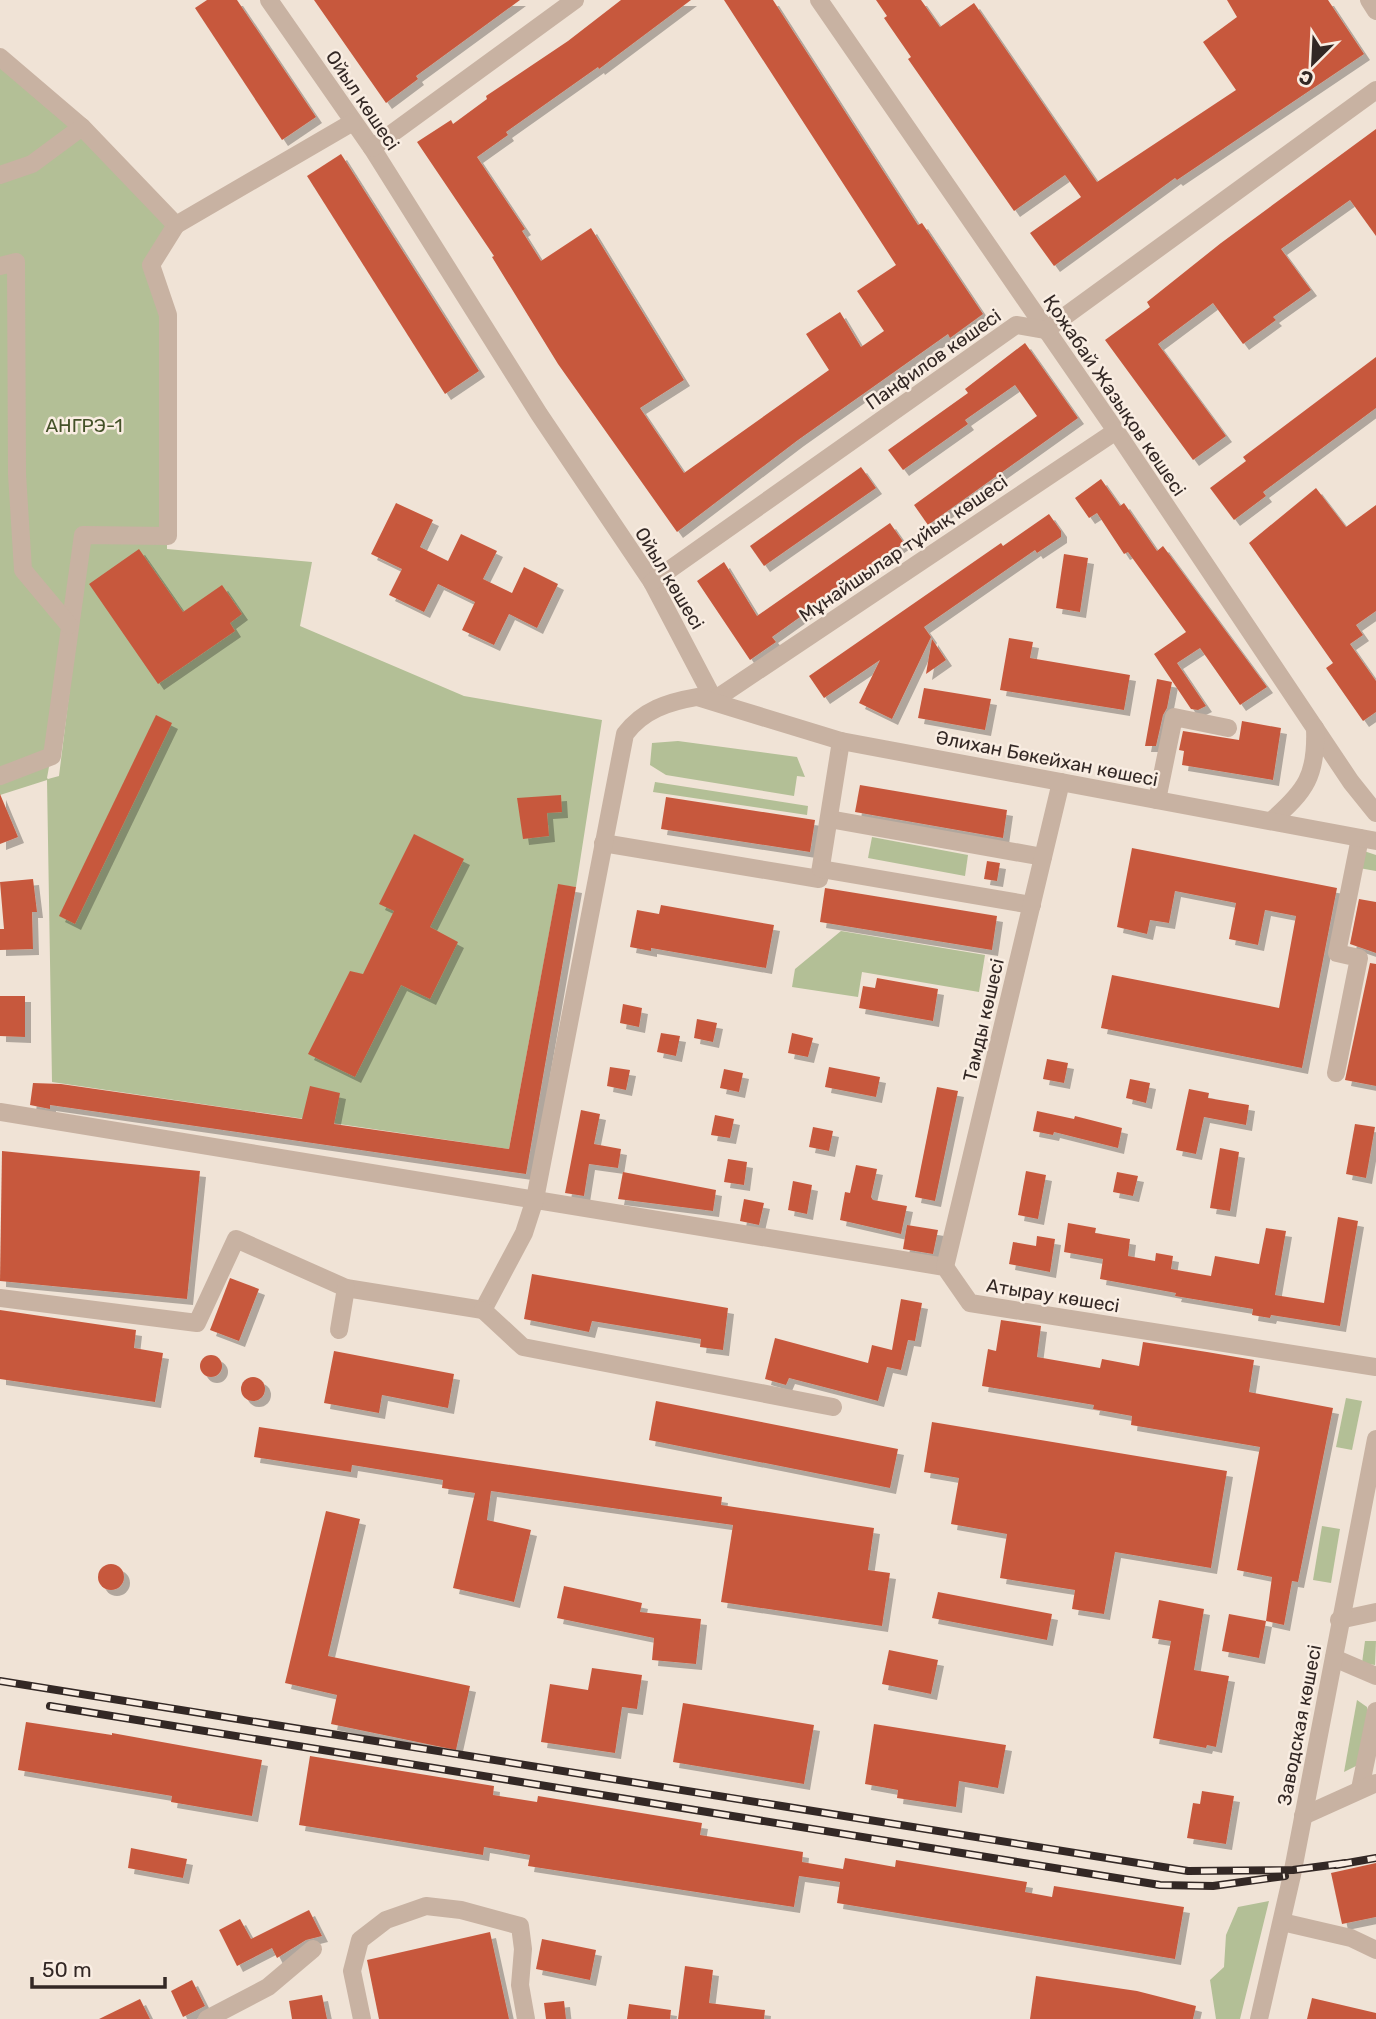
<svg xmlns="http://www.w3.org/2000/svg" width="1376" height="2019" viewBox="0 0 1376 2019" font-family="Rubik,sans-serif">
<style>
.green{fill:#b3bf96;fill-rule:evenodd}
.building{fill:#c7593e;filter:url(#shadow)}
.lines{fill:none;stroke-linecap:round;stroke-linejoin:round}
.minor{stroke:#c8b2a2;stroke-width:18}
.rail-casing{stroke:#332825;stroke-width:8}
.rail{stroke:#f9ede2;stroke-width:5;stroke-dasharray:16;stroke-linecap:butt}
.labels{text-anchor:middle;stroke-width:5;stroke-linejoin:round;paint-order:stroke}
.street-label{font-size:19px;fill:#332825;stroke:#f9ede2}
.park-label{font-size:19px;fill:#445128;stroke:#f9ede2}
</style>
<defs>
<filter id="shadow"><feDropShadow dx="6" dy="6" stdDeviation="0" flood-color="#0004"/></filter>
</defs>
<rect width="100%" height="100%" fill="#f0e3d6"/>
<g class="green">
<path d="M0,57L176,225L151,265L168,315L167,549L312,562L300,626L464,696L602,720L576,887L558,885L509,1149L52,1082L47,780L0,795ZM85,565L59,776L48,779L47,778Z"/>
<path d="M678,741L797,757L805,777L797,776L794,796L666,775L650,765L652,743Z"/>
<path d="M655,782L808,806L807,815L653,792Z"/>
<path d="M872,837L968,855L965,876L868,858Z"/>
<path d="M1364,851L1376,855V871L1359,868Z"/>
<path d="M841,931L985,955L979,992L862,972L858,997L792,987L795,969Z"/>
<path d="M1346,1398L1362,1401L1352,1450L1336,1447Z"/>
<path d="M1322,1526L1340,1529L1331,1583L1313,1580Z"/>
<path d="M1365,1641H1376L1375,1665L1362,1663Z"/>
<path d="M1357,1700L1367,1707L1370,1722L1360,1764L1344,1772Z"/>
<path d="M1269,1901L1240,2019H1216L1210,1980L1224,1967L1226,1935L1238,1907Z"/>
</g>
<g class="building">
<path d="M207,0H237L316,117L282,140L195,8Z"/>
<path d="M314,0H520L416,76L418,79L386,103Z"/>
<path d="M621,0H691L599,69L598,67L506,132L508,135L477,157L525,229L522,231L541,261L591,228L684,380L640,408L684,473L829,370L806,334L840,312L861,347L884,331L857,291L896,265L724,0H773L918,225L922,223L983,314L950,338L948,334L798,440L677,532L558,364L492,257L494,256L417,142L451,120L453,124L487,99L486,96L568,41Z"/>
<path d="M876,0H921L940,27L974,3L1097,182L1236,90L1203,42L1237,17L1227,0H1328L1364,54L1177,180L1175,178L1054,266L1030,233L1081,197L1065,175L1014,211L908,59L911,57L884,18L887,16Z"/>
<path d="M1376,129V236L1350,200L1281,249L1311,290L1273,317L1276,320L1243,344L1213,303L1158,344L1226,436L1193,460L1105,340L1150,307L1147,302L1221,243Z"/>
<path d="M341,154L479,371L445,394L307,176Z"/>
<path d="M1025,343L1078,418L928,525L914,505L1037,416L1015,385L965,420L968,424L903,470L888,450L968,393L965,389Z"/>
<path d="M1376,357V408L1263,492L1266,496L1234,520L1210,488L1246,461L1243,457Z"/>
<path d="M861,467L876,488L764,566L750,546Z"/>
<path d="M1101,479L1120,506L1124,503L1157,551L1163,546L1267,687L1240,705L1200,648L1177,663L1206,706L1198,710L1191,709L1154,654L1186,632L1128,552L1124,554L1097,513L1089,518L1075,498Z"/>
<path d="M1316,488L1346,527L1376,505V611L1356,625L1363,635L1350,644L1376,681V712L1363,721L1326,668L1333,663L1249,543Z"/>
<path d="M396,503L433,520L420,547L448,561L461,534L497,551L483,579L512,593L524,567L558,584L537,628L509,614L494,645L462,630L475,602L438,584L424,612L389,595L402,569L371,554Z"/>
<path d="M1049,514L1061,531V537L1037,553L1035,550L924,627L931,637L892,719L859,703L880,660L824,698L809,676L1001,543L1003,546Z"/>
<path d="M890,523L904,543L772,637L776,642L750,660L697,581L724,562L757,616Z"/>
<path d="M139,549L183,612L222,585L242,614L230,623L235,631L158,684L89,584Z"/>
<path d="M1064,554L1088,558L1080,612L1056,608Z"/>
<path d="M1009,638L1033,642L1030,658L1130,675L1124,710L1000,690Z"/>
<path d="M932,639L946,660L926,674Z"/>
<path d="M1157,679L1172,682L1167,708L1163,715L1156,746H1145Z"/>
<path d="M924,688L991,699L985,730L918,718Z"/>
<path d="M156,715L172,723L75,924L59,916Z"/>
<path d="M1242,721L1281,728L1273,780L1182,765L1184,751L1179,750L1183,731L1239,740Z"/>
<path d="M860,785L1007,810L1003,838L855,812Z"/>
<path d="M0,794L18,837L0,844Z"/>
<path d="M561,795L562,812L547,813L549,836L523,839L517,798Z"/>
<path d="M666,797L815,820L810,852L661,829Z"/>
<path d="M414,834L464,859L430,927L458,942L430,999L401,985L355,1077L308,1054L350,971L363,974L394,911L379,904Z"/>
<path d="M1132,848L1337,888L1302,1068L1101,1028L1112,975L1279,1008L1296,916L1265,910L1258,945L1229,939L1236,903L1175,891L1169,923L1150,920L1147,934L1117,927Z"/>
<path d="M987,861L1000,863L997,881L984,879Z"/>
<path d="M33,879L37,912H32L33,949L0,950V929H4L0,882Z"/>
<path d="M558,884L576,887L526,1174L50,1105V1109L30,1105L33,1083L61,1084L302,1119L310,1086L340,1093L334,1124L509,1149Z"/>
<path d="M825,888L997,916L992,950L820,922Z"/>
<path d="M1359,899L1376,902V953L1350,944Z"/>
<path d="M661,905L774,925L766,968L651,948V951L630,947L637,910L659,914Z"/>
<path d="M1370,963L1376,964V1086L1345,1080Z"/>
<path d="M877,978L938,989L933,1021L859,1008L863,986L875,988Z"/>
<path d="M0,996H25V1037L0,1036Z"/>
<path d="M623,1004L642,1008L639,1027L620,1023Z"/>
<path d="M697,1019L717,1023L713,1042L694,1038Z"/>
<path d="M661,1033L680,1036L676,1056L657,1052Z"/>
<path d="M792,1033L813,1038L808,1057L788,1053Z"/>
<path d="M1047,1059L1068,1063L1064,1083L1043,1079Z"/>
<path d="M610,1067L630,1070L626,1090L607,1086Z"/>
<path d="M829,1067L880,1077L876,1097L825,1087Z"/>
<path d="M724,1069L743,1073L739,1092L720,1088Z"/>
<path d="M1130,1079L1150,1083L1146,1103L1126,1098Z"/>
<path d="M937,1087L958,1091L935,1201L915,1197Z"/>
<path d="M1189,1089L1209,1093L1208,1098L1249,1105L1246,1125L1204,1117L1196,1154L1176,1150Z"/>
<path d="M581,1110L600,1114L594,1144L621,1149L618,1168L589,1164L584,1196L565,1193Z"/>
<path d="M1037,1111L1074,1119L1075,1116L1122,1128L1118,1148L1054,1132L1053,1135L1033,1131Z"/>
<path d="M715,1115L734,1119L730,1138L711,1135Z"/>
<path d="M1355,1124L1375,1127L1366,1178L1346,1174Z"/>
<path d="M813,1127L833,1131L829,1151L809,1147Z"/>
<path d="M1220,1148L1239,1152L1230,1211L1210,1208Z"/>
<path d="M2,1151L200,1171L187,1299L0,1281Z"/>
<path d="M728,1159L747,1162L744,1185L724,1182Z"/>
<path d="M856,1165L877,1169L871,1197L873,1200L907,1206L901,1234L840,1220L845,1192L850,1193Z"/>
<path d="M1026,1171L1046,1175L1038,1219L1018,1215Z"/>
<path d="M623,1172L716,1190L713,1211L618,1199Z"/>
<path d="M1117,1172L1138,1176L1133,1196L1113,1192Z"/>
<path d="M793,1181L812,1185L807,1214L788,1210Z"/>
<path d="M744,1199L764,1203L759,1225L740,1221Z"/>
<path d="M1338,1217L1358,1221L1340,1326L1271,1315L1270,1318L1252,1315L1253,1309L1175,1296L1176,1293L1100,1279L1103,1259L1064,1252L1068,1223L1096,1228L1095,1233L1130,1239L1128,1256L1155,1261L1156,1253L1173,1256L1171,1269L1211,1276L1215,1256L1259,1264L1266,1228L1286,1231L1275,1295L1324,1303Z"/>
<path d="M907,1225L938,1230L933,1254L903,1249Z"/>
<path d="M1037,1236L1055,1239L1050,1272L1009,1264L1013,1242L1036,1246Z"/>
<path d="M532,1274L728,1308L723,1350L700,1347L701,1339L592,1321L589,1332L524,1319Z"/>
<path d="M230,1278L259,1289L239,1341L210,1330Z"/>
<path d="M901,1299L922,1303L915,1341L908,1340L901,1370L887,1367L878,1401L789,1378L786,1385L765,1379L775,1338L868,1363L872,1345L892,1350Z"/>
<path d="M0,1310L136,1330L134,1348L163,1353L155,1402L0,1379Z"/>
<path d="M1001,1320L1041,1326L1037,1357L1100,1368L1102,1359L1139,1366L1143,1342L1207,1352L1254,1360L1249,1392L1333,1408L1298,1582L1292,1581L1284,1625L1266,1621L1272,1577L1237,1570L1260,1447L1131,1425L1132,1416L1093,1409L1094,1405L982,1386L988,1349L996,1351Z"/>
<path d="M334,1351L454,1374L448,1408L382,1395L379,1413L324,1403Z"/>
<circle cx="211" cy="1366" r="11"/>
<circle cx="253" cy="1389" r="12"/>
<path d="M656,1401L898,1449L890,1488L649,1440Z"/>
<path d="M932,1422L1227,1471L1211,1568L1115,1552L1104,1614L1072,1609L1075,1590L1000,1578L1007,1534L951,1524L959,1478L924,1472Z"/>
<path d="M259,1427L722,1497L721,1505L874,1528L868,1570L890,1573L882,1626L721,1602L733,1525L491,1491L487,1520L531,1530L514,1602L453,1588L475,1493L442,1488L443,1480L352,1465L351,1472L254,1457Z"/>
<path d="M326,1511L360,1519L328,1656L470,1686L456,1750L331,1724L337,1695L285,1683Z"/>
<circle cx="111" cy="1577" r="13"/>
<path d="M564,1586L642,1603L640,1612L701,1619L696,1664L652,1660L654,1638L557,1618Z"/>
<path d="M938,1592L1052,1614L1047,1640L932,1618Z"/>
<path d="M1159,1600L1204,1609L1194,1670L1229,1676L1216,1747L1207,1745L1206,1748L1153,1738L1171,1641L1152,1638Z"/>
<path d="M1229,1614L1266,1621L1259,1658L1222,1651Z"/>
<path d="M889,1650L938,1660L931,1694L882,1684Z"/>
<path d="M592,1668L642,1675L637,1709L622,1707L615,1753L541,1742L550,1684L588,1690Z"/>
<path d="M683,1703L814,1725L804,1784L673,1762Z"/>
<path d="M26,1722L112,1735V1733L262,1760L252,1816L171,1802L172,1796L18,1770Z"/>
<path d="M874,1724L1006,1745L998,1788L959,1781L956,1807L897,1798L898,1790L865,1784Z"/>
<path d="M310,1756L494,1786L493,1795L537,1802L538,1796L702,1823L700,1835L803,1852L802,1862L843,1869L845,1858L895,1867L896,1860L1027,1882L1025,1892L1052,1897L1054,1886L1184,1907L1175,1959L837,1903L840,1882L799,1876L794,1907L528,1866L530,1855L484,1847L483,1855L299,1825Z"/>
<path d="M1202,1791L1234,1796L1226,1844L1187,1838L1193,1803L1200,1804Z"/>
<path d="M131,1848L187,1859L183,1878L128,1868Z"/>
<path d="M1376,1863V1917L1342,1924L1331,1873Z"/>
<path d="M309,1910L322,1936L306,1940L277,1958L272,1948L237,1966L219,1930L240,1919L251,1939Z"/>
<path d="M490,1932L509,2019H379L367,1960Z"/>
<path d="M542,1939L596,1950L590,1980L536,1969Z"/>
<path d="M685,1966L713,1970L709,2003L765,2010L764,2019H678Z"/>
<path d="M1036,1976L1137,1991L1196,2006L1193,2019H1030Z"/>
<path d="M192,1980L205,2006L183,2017L171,1991Z"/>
<path d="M322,1995L327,2019H292L289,2001Z"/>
<path d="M1312,1998L1376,2013V2019H1307Z"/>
<path d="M140,1999L150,2019H99Z"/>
<path d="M564,2001L566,2019H546L544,2003Z"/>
<path d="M629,2004L671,2010L670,2019H627Z"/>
</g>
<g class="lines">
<g class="minor">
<path d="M269,0L372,148L539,414L652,582L714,700"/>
<path d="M819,0L1116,431L1351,782L1376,813"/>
<path d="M1369,0L1376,11"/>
<path d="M0,57L82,127"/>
<path d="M372,148L575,0"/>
<path d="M0,175L32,164L82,127L176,225L151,265L168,315V536L83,535L52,756L0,776"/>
<path d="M176,225L353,122"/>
<path d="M0,266L16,262L17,474L23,570L69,625"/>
<path d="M652,582L1016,325L1046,330L1376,90"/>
<path d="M714,700L1116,431"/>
<path d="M1157,800L1174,717L1228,728"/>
<path d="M829,819L1043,857"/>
<path d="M1271,821C1306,791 1317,775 1315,728"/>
<path d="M603,843L819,879L841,741"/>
<path d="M821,869L1032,905"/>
<path d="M1336,1073L1359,958L1337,953L1360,838"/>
<path d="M0,1112L945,1267L970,1303L1376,1367"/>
<path d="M945,1267L1061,782"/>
<path d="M0,1298L197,1323L236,1239L346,1288L483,1310L524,1233L535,1199L625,734C643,710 668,702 697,697L841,741L1376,841"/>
<path d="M483,1310L523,1347L833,1407"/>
<path d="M339,1330L346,1288"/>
<path d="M1339,1620L1376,1612"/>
<path d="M1334,1658L1376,1676"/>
<path d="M1360,1789L1376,1711"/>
<path d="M1303,1816L1376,1783"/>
<path d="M1282,1922L1351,1938L1376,1950"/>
<path d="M207,2019L268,1987L313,1949"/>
<path d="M362,2019L352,1971L360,1940L386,1920L426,1906L461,1910L520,1926L523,1949L520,1985L526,2019"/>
<path d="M1259,2019L1292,1875L1376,1439"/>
</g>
<defs>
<g id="rail">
<path d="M0,1681L1188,1871L1293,1870L1346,1863"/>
<path d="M50,1706L1160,1885L1213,1886L1285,1876"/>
<path d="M1336,1865L1376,1858"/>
</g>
</defs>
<use href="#rail" class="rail-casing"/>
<use href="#rail" class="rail"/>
</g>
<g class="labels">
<g class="street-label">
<text transform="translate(363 100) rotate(56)" y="7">Ойыл көшесі</text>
<text transform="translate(933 359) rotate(-35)" y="7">Панфилов көшесі</text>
<text transform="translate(1115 395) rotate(56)" y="7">Қожабай Жазықов көшесі</text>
<text transform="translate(903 548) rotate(-34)" y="7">Мұнайшылар тұйық көшесі</text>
<text transform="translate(670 578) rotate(59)" y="7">Ойыл көшесі</text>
<text transform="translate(1047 758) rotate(11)" y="7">Әлихан Бөкейхан көшесі</text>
<text transform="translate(983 1020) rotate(-77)" y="7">Тамды көшесі</text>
<text transform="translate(1053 1295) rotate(9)" y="7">Атырау көшесі</text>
<text transform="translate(1299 1725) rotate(-79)" y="7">Заводская көшесі</text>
</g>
<g class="park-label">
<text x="84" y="432">АНГРЭ-1</text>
</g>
</g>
<g transform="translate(1313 63) rotate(204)" stroke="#f9ede2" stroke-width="5" paint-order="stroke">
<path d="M0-5L12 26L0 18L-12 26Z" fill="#332825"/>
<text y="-10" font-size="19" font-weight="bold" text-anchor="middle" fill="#332825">С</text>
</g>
<path d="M32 1977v10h133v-10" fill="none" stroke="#332825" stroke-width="3.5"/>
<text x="42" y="1977" font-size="21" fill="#332825" stroke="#f9ede2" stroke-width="5" paint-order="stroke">50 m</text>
</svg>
